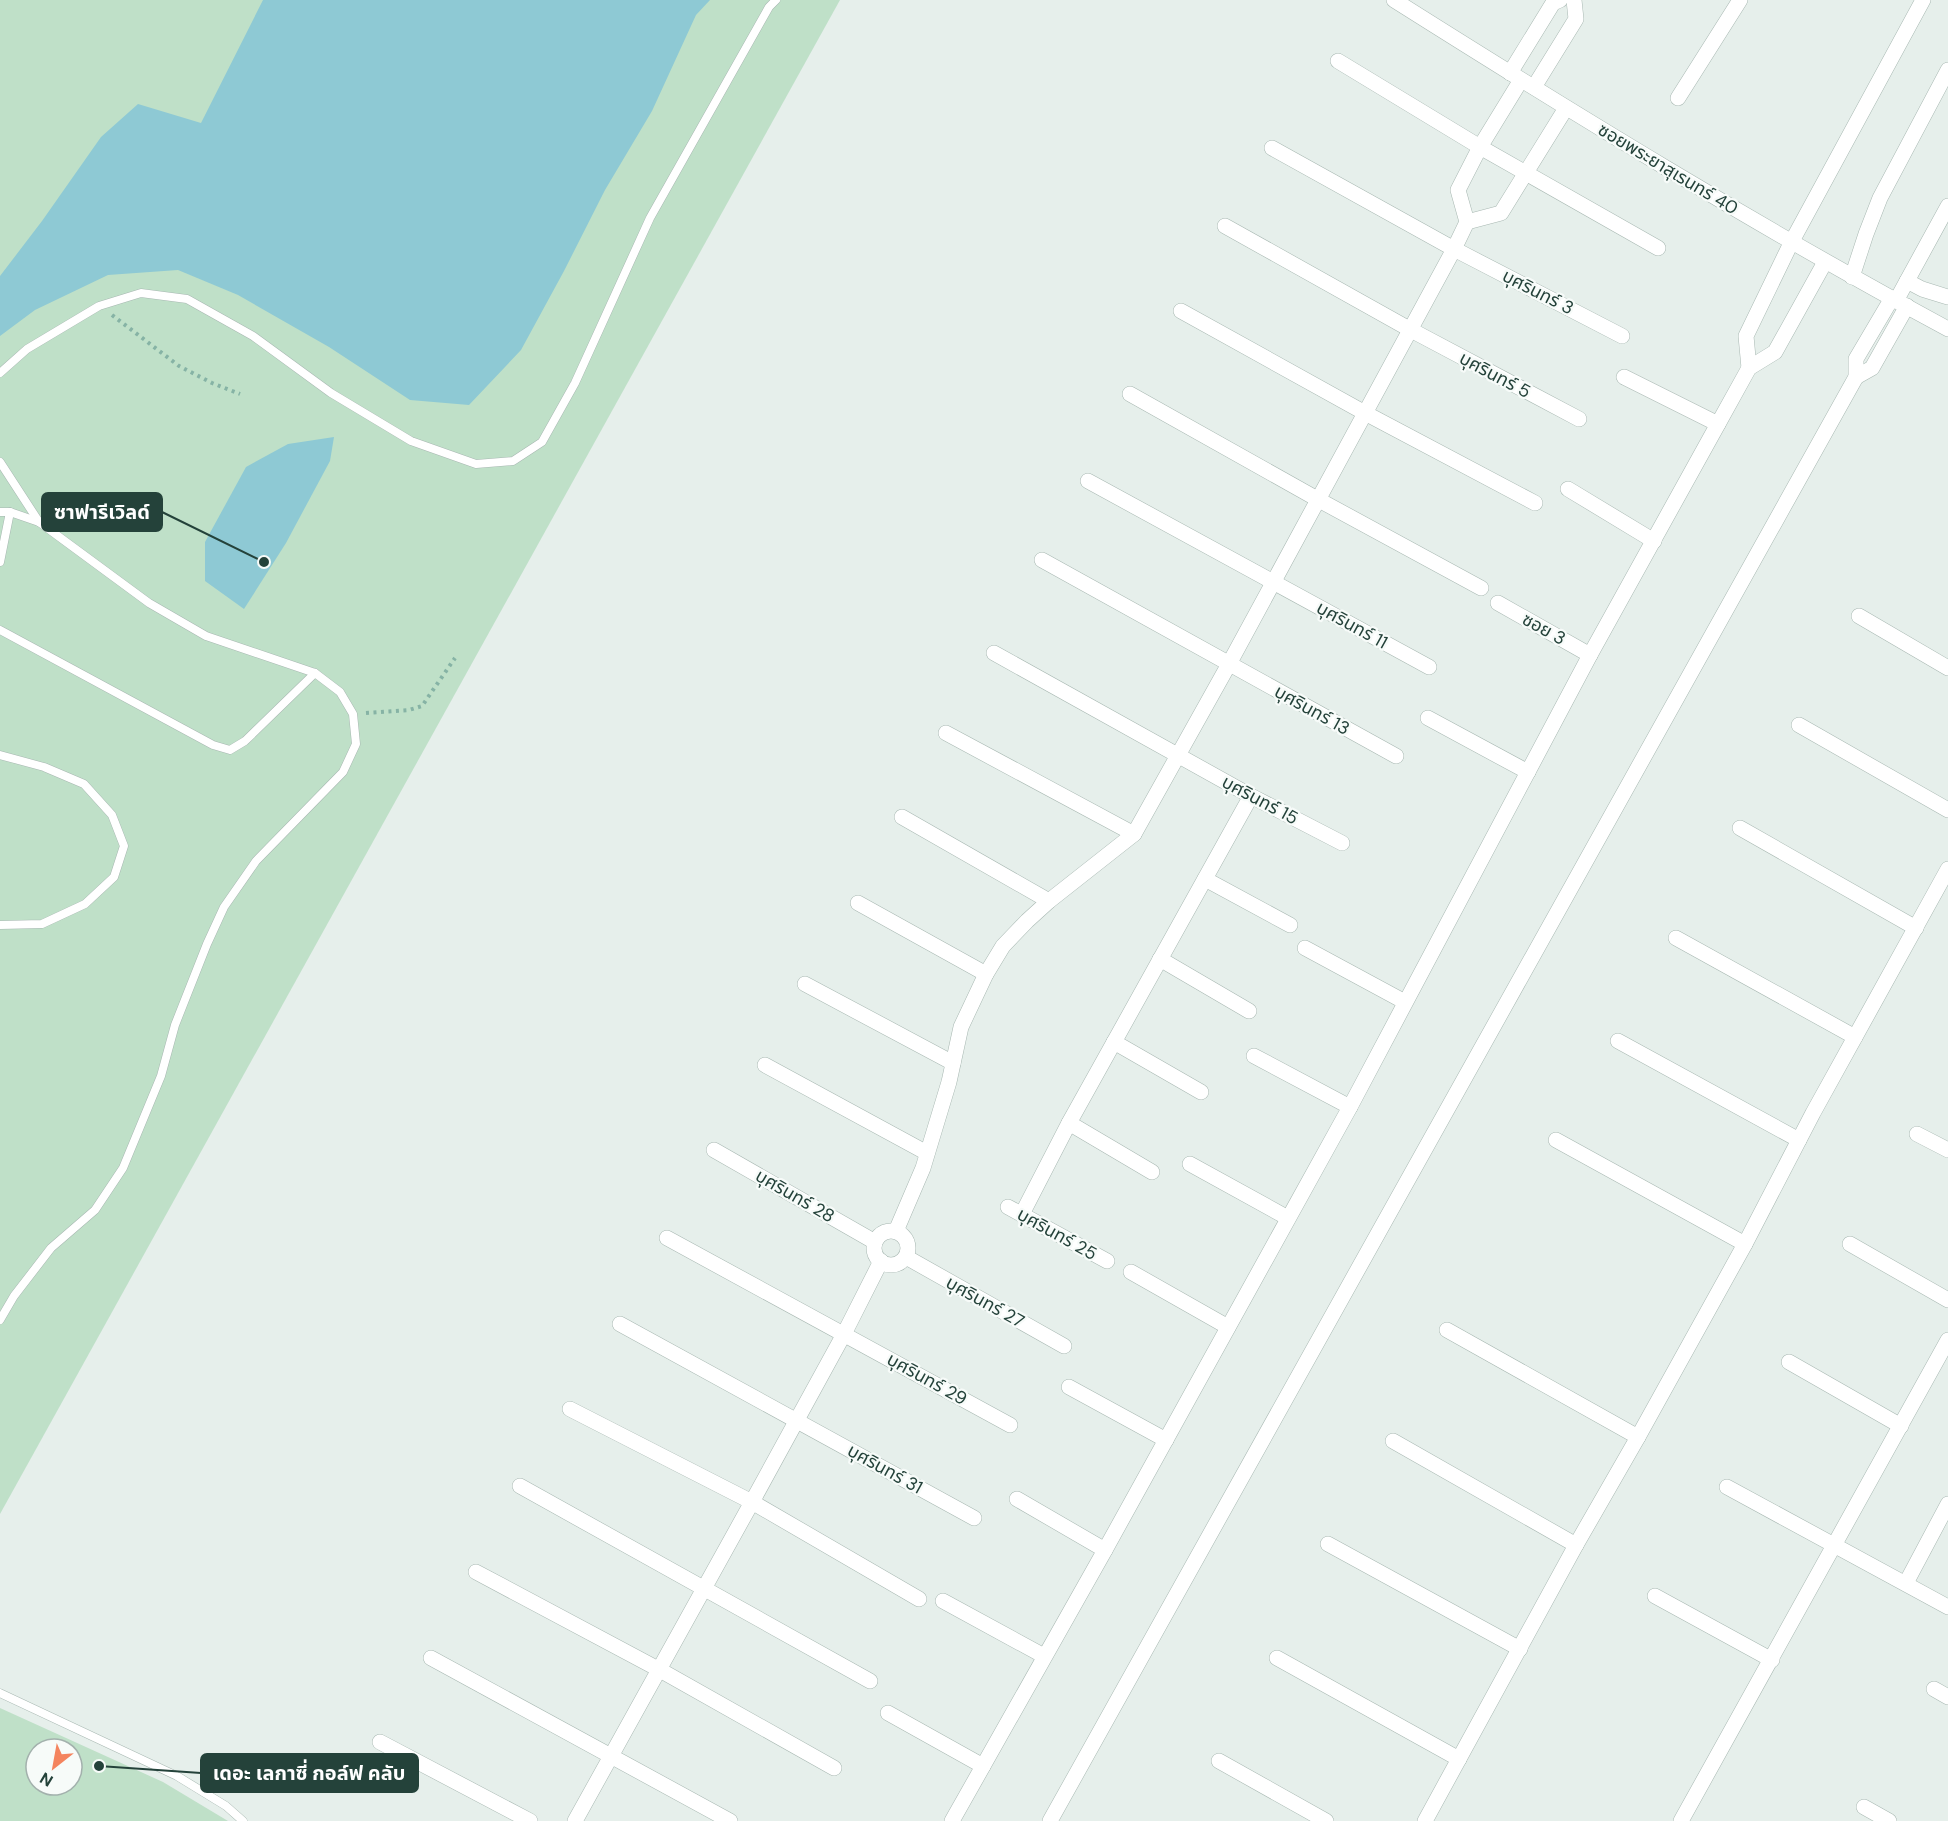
<svg xmlns="http://www.w3.org/2000/svg" width="1948" height="1821" viewBox="0 0 1948 1821" font-family="'DM Sans','Noto Sans Thai',sans-serif">
<style>
.green{fill:#bfe0c8;fill-rule:evenodd}
.water{fill:#8ec9d4}
.lines{fill:none;stroke-linecap:round;stroke-linejoin:round}
.lane-casing{stroke:#a8b8b2;stroke-width:9}
.street-casing{stroke:#a8b8b2;stroke-width:16}
.path{stroke:#86b3a5;stroke-width:4;stroke-dasharray:3 4.5;stroke-linecap:butt}
.lane{stroke:#fff;stroke-width:8}
.street{stroke:#fff;stroke-width:15}
.labels{text-anchor:middle;stroke-width:4.5;stroke-linejoin:round;paint-order:stroke}
.street-label{font-size:18px;fill:#24423a;stroke:#f7fbf9}
.leader{fill:none;stroke:#24423a;stroke-width:2}
.callout-dot{fill:#24423a;stroke:#f7fbf9;stroke-width:2}
.callout{fill:#24423a;stroke:#24423a;stroke-width:2}
.callout-label{font-size:20px;text-anchor:middle;font-weight:bold;fill:#fff}
</style>
<rect width="100%" height="100%" fill="#e6efeb"/>
<g class="green">
<path d="M0,0H840L0,1514Z"/>
<path d="M0,1708L163,1782L228,1821H0ZM36,1749H72V1785H36Z"/>
</g>
<g class="water">
<path d="M263,0H710L696,15L652,111L605,190L564,271L521,350L469,405L410,400L329,347L238,295L178,270L108,275L35,310L0,336V276L42,221L101,137L138,104L201,123Z"/>
<path d="M334,437L330,461L286,543L244,609L205,581V542L246,467L288,444Z"/>
</g>
<g class="lines">
<defs>
<g id="lane">
<path d="M0,373L27,349L99,306L141,293L187,299L253,336L331,393L411,441L476,464L513,461L542,442L575,383L650,218L769,7L776,0"/>
<path d="M0,462L39,522"/>
<path d="M0,512H10L39,522L149,603L206,636L315,673L340,692L353,714L356,744L343,772L256,861L224,907L207,944L175,1025L161,1076L123,1168L95,1210L51,1248L14,1296L0,1320"/>
<path d="M0,562L10,512"/>
<path d="M0,630L213,745L230,750L245,741L315,673"/>
<path d="M0,755L44,767L84,784L112,815L124,846L114,877L85,904L42,924L0,925"/>
<path d="M0,1693L177,1776L226,1806L243,1821"/>
</g>
<g id="street">
<path d="M1394,0C1576,115 1759,227 1948,329"/>
<path d="M1338,61L1480,147L1658,248"/>
<path d="M1510,73L1553,3L1560,0"/>
<path d="M1534,87L1576,19L1574,0"/>
<path d="M1678,98L1740,0"/>
<path d="M1272,148L1454,249L1622,336"/>
<path d="M1467,222L1501,213L1566,108"/>
<path d="M1225,226L1411,330L1579,419"/>
<path d="M1852,277L1866,234L1880,198L1948,70"/>
<path d="M1907,281L1922,289L1948,297"/>
<path d="M1896,301L1948,206"/>
<path d="M1181,311L1365,413L1535,503"/>
<path d="M1749,368L1746,336L1791,243L1923,0"/>
<path d="M1624,377L1718,424"/>
<path d="M1856,377L1872,368L1907,306"/>
<path d="M1130,394L1319,500L1481,588"/>
<path d="M1088,481L1429,667"/>
<path d="M1568,489L1654,541"/>
<path d="M1042,560L1396,756"/>
<path d="M1498,603L1590,655"/>
<path d="M1859,616L1948,668"/>
<path d="M994,653L1251,796L1342,843"/>
<path d="M1428,718L1528,772"/>
<path d="M1799,725L1948,810"/>
<path d="M946,733L1134,834"/>
<path d="M902,817L1049,901"/>
<path d="M1740,828L1916,928"/>
<path d="M1205,879L1290,925"/>
<path d="M858,903L986,974"/>
<path d="M1676,938L1855,1037"/>
<path d="M1305,948L1405,1002"/>
<path d="M1160,959L1249,1011"/>
<path d="M805,984L953,1063"/>
<path d="M1618,1041L1799,1140"/>
<path d="M1114,1042L1201,1092"/>
<path d="M1254,1056L1350,1107"/>
<path d="M765,1065L927,1153"/>
<path d="M1069,1123L1152,1172"/>
<path d="M1917,1134L1948,1150"/>
<path d="M1556,1140L1745,1244"/>
<path d="M714,1150L875,1242"/>
<path d="M1190,1164L1288,1218"/>
<path d="M1008,1207L1107,1261"/>
<path d="M1022,1214L1069,1123L1251,796"/>
<circle cx="891" cy="1248" r="17"/>
<path d="M896,1231L923,1168L949,1082L961,1027L986,974L1003,946L1027,921L1049,901L1134,834L1229,664L1454,249L1467,222L1458,190L1480,147L1521,80"/>
<path d="M667,1238L1010,1425"/>
<path d="M1850,1244L1948,1300"/>
<path d="M906,1257L1064,1346"/>
<path d="M1131,1272L1228,1327"/>
<path d="M620,1324L974,1518"/>
<path d="M1447,1330L1638,1437"/>
<path d="M1789,1362L1901,1426"/>
<path d="M1069,1387L1166,1440"/>
<path d="M570,1409L752,1502L919,1599"/>
<path d="M1393,1441L1576,1545"/>
<path d="M520,1486L870,1681"/>
<path d="M1727,1487L1948,1607"/>
<path d="M1017,1499L1105,1550"/>
<path d="M1328,1544L1520,1649"/>
<path d="M476,1572L660,1670L834,1768"/>
<path d="M1906,1583L1948,1504"/>
<path d="M1655,1596L1772,1660"/>
<path d="M943,1601L1044,1656"/>
<path d="M431,1658L730,1821"/>
<path d="M1277,1658L1459,1759"/>
<path d="M1934,1689L1948,1697"/>
<path d="M888,1713L983,1766"/>
<path d="M380,1742L530,1821"/>
<path d="M1219,1761L1326,1821"/>
<path d="M1864,1807L1889,1821"/>
<path d="M575,1821L752,1502L844,1334L881,1261"/>
<path d="M952,1821L1105,1550L1350,1107L1590,655L1718,424L1749,368L1775,352L1825,262"/>
<path d="M1050,1821L1856,377V359L1892,298"/>
<path d="M1425,1821L1576,1545L1638,1437L1745,1244L1813,1113L1948,869"/>
<path d="M1681,1821L1948,1340"/>
</g>
</defs>
<use href="#lane" class="lane-casing"/>
<use href="#street" class="street-casing"/>
<g class="path">
<path d="M112,315L179,366L212,383L240,394"/>
<path d="M366,713L409,710L422,706L455,658"/>
</g>
<use href="#lane" class="lane"/>
<use href="#street" class="street"/>
</g>
<g class="labels">
<g class="street-label">
<text transform="translate(1668 169) rotate(31)" y="6">ซอยพระยาสุเรนทร์ 40</text>
<text transform="translate(1538 292) rotate(27)" y="6">บุศรินทร์ 3</text>
<text transform="translate(1495 375) rotate(28)" y="6">บุศรินทร์ 5</text>
<text transform="translate(1352 625) rotate(29)" y="6">บุศรินทร์ 11</text>
<text transform="translate(1544 629) rotate(29)" y="6">ซอย 3</text>
<text transform="translate(1312 710) rotate(29)" y="6">บุศรินทร์ 13</text>
<text transform="translate(1260 800) rotate(28)" y="6">บุศรินทร์ 15</text>
<text transform="translate(795 1196) rotate(30)" y="6">บุศรินทร์ 28</text>
<text transform="translate(1057 1234) rotate(29)" y="6">บุศรินทร์ 25</text>
<text transform="translate(985 1302) rotate(29)" y="6">บุศรินทร์ 27</text>
<text transform="translate(927 1379) rotate(29)" y="6">บุศรินทร์ 29</text>
<text transform="translate(885 1469) rotate(29)" y="6">บุศรินทร์ 31</text>
</g>
</g>
<path class="leader" d="M264 562L162 512M99 1766L201 1773"/>
<g class="callout-dot">
<circle cx="264" cy="562" r="6"/>
<circle cx="99" cy="1766" r="6"/>
</g>
<g class="callout">
<rect x="42" y="493" width="120" height="38" rx="6"/>
<rect x="201" y="1754" width="217" height="38" rx="6"/>
</g>
<g class="callout-label">
<text x="102" y="519">ซาฟารีเวิลด์</text>
<text x="309" y="1780">เดอะ เลกาซี่ กอล์ฟ คลับ</text>
</g>
<g transform="translate(54 1767) rotate(211)"><circle r="28" fill="#f7fbf9" stroke="#a3b1ad" stroke-width="1.5"/>
<path d="M0-4.5L10 22L0 15L-10 22Z" fill="#f4845f"/>
<text y="-9" font-size="16" font-weight="bold" text-anchor="middle" fill="#24423a">N</text>
</g>
</svg>
